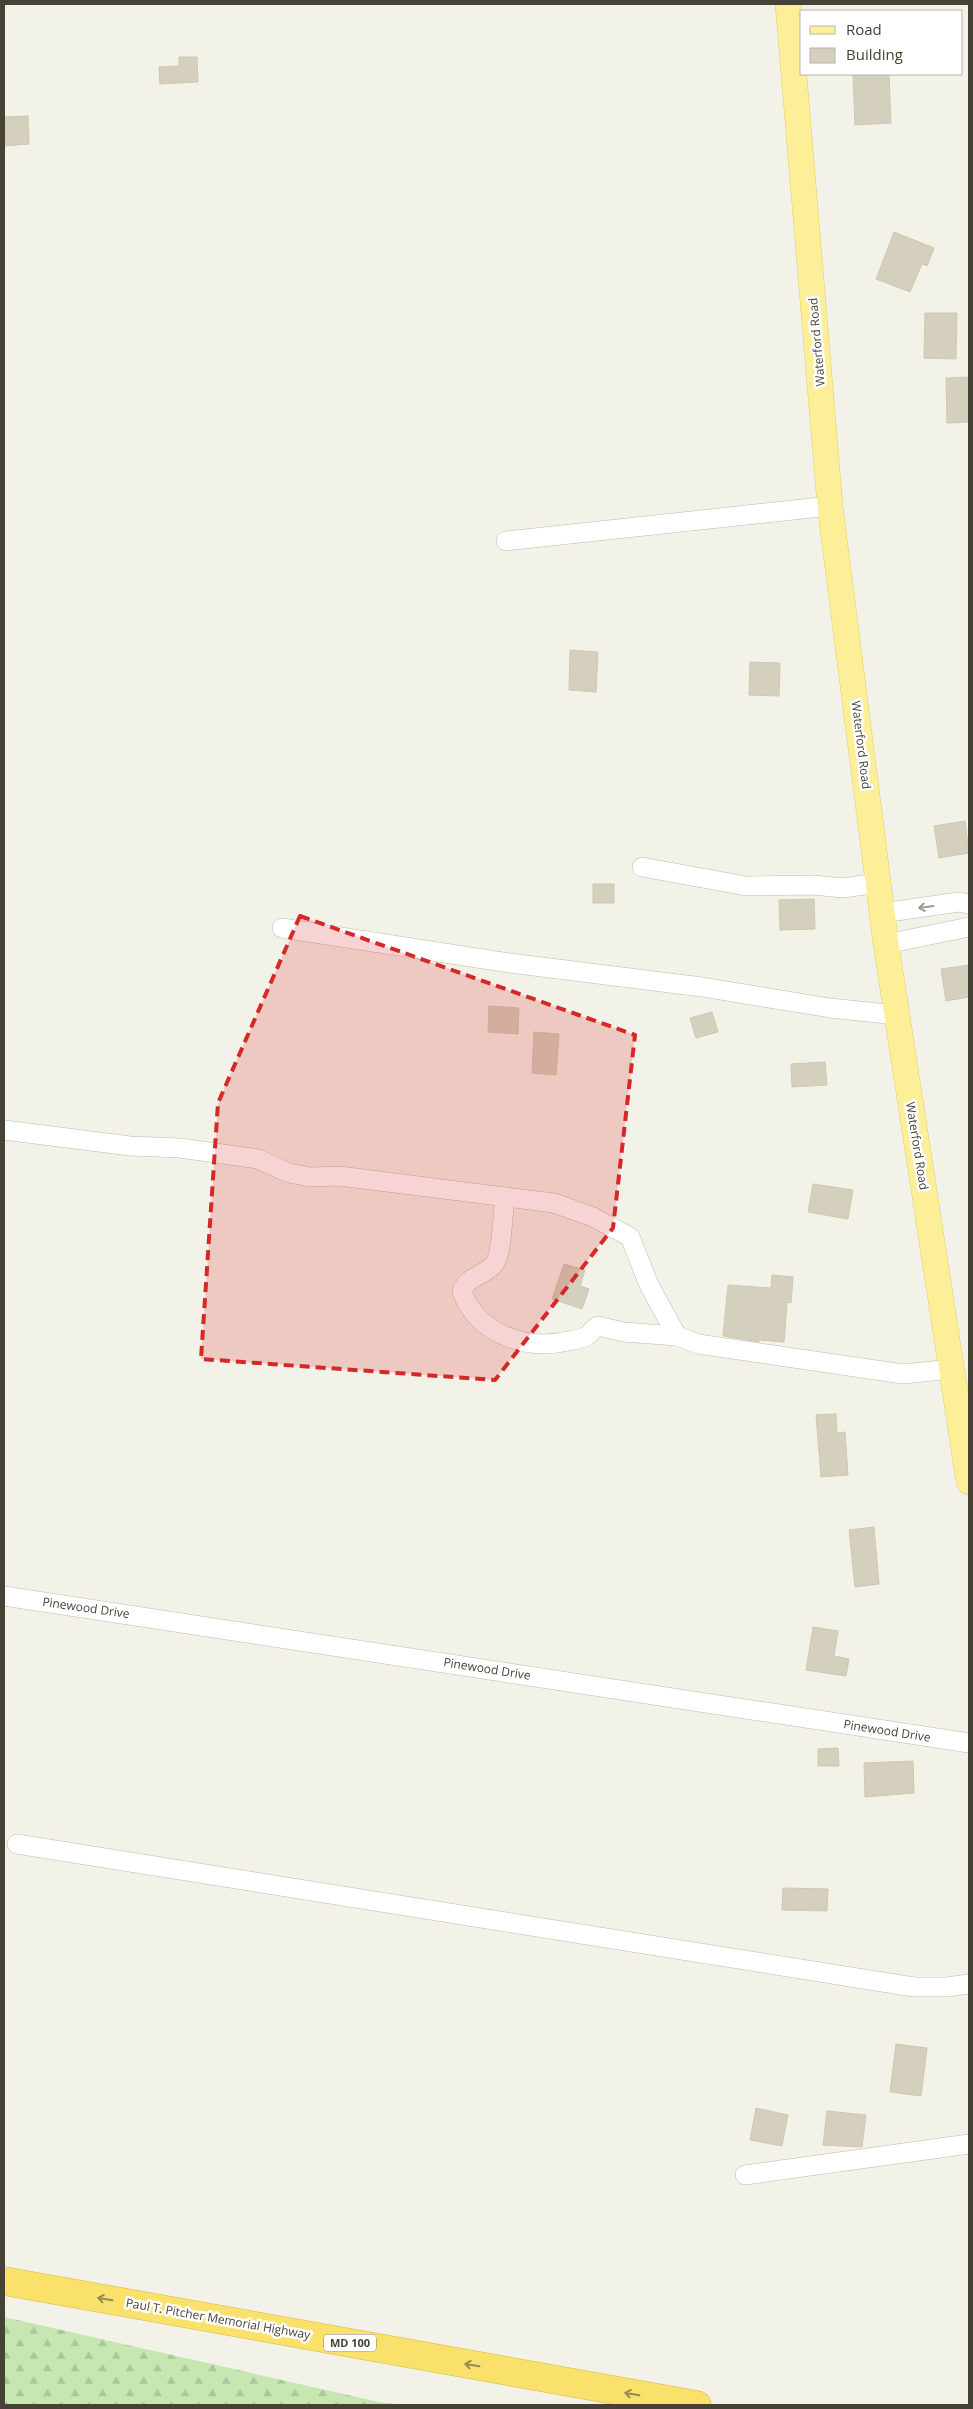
<svg xmlns="http://www.w3.org/2000/svg" width="973" height="2409" viewBox="0 0 973 2409" font-family="'Open Sans',sans-serif">
<style>
.forest{fill:url(#forest-firs)}
.building{fill:#d5cfbd;stroke:#cfc8b1}
.lines{fill:none;stroke-linecap:round;stroke-linejoin:round}
.minor-casing{stroke:#bfbbaa;stroke-width:20}
.major-casing{stroke:#e1d068;stroke-width:26}
.highway-casing{stroke:#d9b83b;stroke-width:29}
.minor{stroke:#fff;stroke-width:19}
.major{stroke:#fcef98;stroke-width:25}
.highway{stroke:#fae16c;stroke-width:28}
.oneway{stroke:#999890}
.oneway2{stroke:#978a4e}
.marked{fill:#d62828;fill-opacity:0.2;stroke:#d62828;stroke-width:4;stroke-dasharray:10 6;stroke-linejoin:round}
.labels{text-anchor:middle;stroke-width:5;stroke-linejoin:round;paint-order:stroke}
.shield{fill:#fff;stroke:#7e7b72;stroke-width:1}
.shield-label{font-size:11px;font-weight:bold;fill:#464336}
.street-label{font-size:12px;fill:#464336;stroke:#fff}
</style>
<defs>
<pattern id="forest-firs" width="22" height="20" patternUnits="userSpaceOnUse" patternTransform="scale(1.25)"><rect width="22" height="20" fill="#c6e7b1"/><path d="M5 1l3.5 6h-7zM16 11l3.5 6h-7z" fill="#abc799"/></pattern>
</defs>
<rect width="100%" height="100%" fill="#f3f2e8"/>
<path class="forest" d="M4,2317L379,2402L402,2405H4Z"/>
<g class="building">
<path d="M179,57H197L198,82L160,84L159,67L179,66Z"/>
<path d="M853,74H889L891,123L855,125Z"/>
<path d="M28,116L29,144L4,146V117Z"/>
<path d="M894,232L934,248L927,266L922,264L910,292L876,279Z"/>
<path d="M925,313H957L956,359L924,358Z"/>
<path d="M969,377V422L947,423L946,378Z"/>
<path d="M570,650L598,652L596,692L569,690Z"/>
<path d="M750,662L780,663L779,696L749,695Z"/>
<path d="M965,821L969,853L939,858L934,826Z"/>
<rect x="593" y="884" width="21" height="19"/>
<path d="M814,899L815,929L780,930L779,900Z"/>
<path d="M969,965V997L946,1001L941,969Z"/>
<path d="M489,1006L519,1008L518,1034L488,1032Z"/>
<path d="M712,1012L718,1032L696,1038L690,1018Z"/>
<path d="M534,1032L559,1034L556,1075L532,1073Z"/>
<path d="M825,1062L827,1085L792,1087L791,1064Z"/>
<path d="M813,1184L853,1190L848,1219L808,1212Z"/>
<path d="M564,1264L585,1270L580,1286L589,1289L582,1309L552,1299Z"/>
<path d="M772,1275L793,1277L791,1303L787,1302L784,1342L759,1340V1342L723,1336L728,1285L771,1288Z"/>
<path d="M836,1414L837,1433L845,1432L848,1475L821,1477L816,1415Z"/>
<path d="M874,1527L879,1584L855,1587L849,1530Z"/>
<path d="M813,1627L838,1631L834,1656L849,1659L846,1676L806,1670Z"/>
<path d="M838,1748L839,1766H818V1749Z"/>
<path d="M913,1761L914,1793L865,1797L864,1763Z"/>
<path d="M783,1888L828,1889L827,1911L782,1910Z"/>
<path d="M896,2044L927,2048L921,2096L890,2092Z"/>
<path d="M756,2108L788,2115L782,2146L750,2140Z"/>
<path d="M827,2111L866,2115L862,2147L823,2145Z"/>
</g>
<g class="lines">
<defs>
<g id="minor">
<path d="M506,541L830,506"/>
<path d="M642,867L746,886L813,885L843,888L878,883"/>
<path d="M882,913L959,902L969,904"/>
<path d="M282,928L510,963L702,987L830,1008L897,1015"/>
<path d="M886,944L969,927"/>
<path d="M4,1130L130,1146L180,1148L258,1159L289,1173L310,1177L339,1176L554,1203L593,1217L630,1237L649,1285L677,1336L698,1344L903,1374L952,1369"/>
<path d="M505,1197C503,1212 502,1249 496,1261C489,1275 465,1276 462,1292C478,1334 526,1351 568,1341C573,1340 582,1339 587,1336C591,1333 593,1328 598,1326L623,1332L677,1336"/>
<path d="M4,1596L969,1743"/>
<path d="M17,1844L914,1987H947L969,1984"/>
<path d="M745,2175L969,2144"/>
</g>
<path id="major" d="M788,4L830,506L886,944L969,1482"/>
<path id="highway" d="M4,2281L697,2405"/>
</defs>
<use href="#minor" class="minor-casing"/>
<use href="#major" class="major-casing"/>
<use href="#highway" class="highway-casing"/>
<use href="#minor" class="minor"/>
<use href="#major" class="major"/>
<use href="#highway" class="highway"/>
</g>
<defs><path id="oneway-shaft" d="M-6 0H5M1.5-3L5.5 0L1.5 3" fill="none" stroke-width="1.6" stroke-linecap="round" stroke-linejoin="round" transform="scale(1.25)"/></defs>
<use class="oneway" href="#oneway-shaft" transform="translate(926 907) rotate(172)"/>
<g class="oneway2">
<use href="#oneway-shaft" transform="translate(105 2299) rotate(-170)"/>
<use href="#oneway-shaft" transform="translate(472 2365) rotate(-170)"/>
<use href="#oneway-shaft" transform="translate(632 2394) rotate(-170)"/>
</g>
<path class="marked" d="M300,916L635,1035L613,1228L495,1380L201,1359L218,1103Z"/>
<g class="labels">
<rect class="shield" x="324" y="2334.5" width="52" height="17" rx="4"/>
<g class="shield-label">
<text x="350" y="2347">MD 100</text>
</g>
<g class="street-label">
<text transform="translate(817 342) rotate(-95)" y="4">Waterford Road</text>
<text transform="translate(861 745) rotate(83)" y="4">Waterford Road</text>
<text transform="translate(917 1146) rotate(81)" y="4">Waterford Road</text>
<text transform="translate(86 1608) rotate(8)" y="4">Pinewood Drive</text>
<text transform="translate(487 1669) rotate(9)" y="4">Pinewood Drive</text>
<text transform="translate(887 1731) rotate(9)" y="4">Pinewood Drive</text>
<text transform="translate(218 2319) rotate(10)" y="4">Paul T. Pitcher Memorial Highway</text>
</g>
</g>
<rect width="973" height="2409" fill="none" stroke="#464336" stroke-width="10"/>
<rect x="800" y="10" width="162" height="65" fill="#ffffff" stroke="#b5b4af"/>
<rect x="810" y="26" width="25" height="8" fill="#fcef98" stroke="#b5b4af"/>
<text x="846" y="35" font-size="15" fill="#464336">Road</text>
<rect x="810" y="48" width="25" height="15" fill="#d5cfbd" stroke="#b5b4af"/>
<text x="846" y="60" font-size="15" fill="#464336">Building</text>
</svg>
